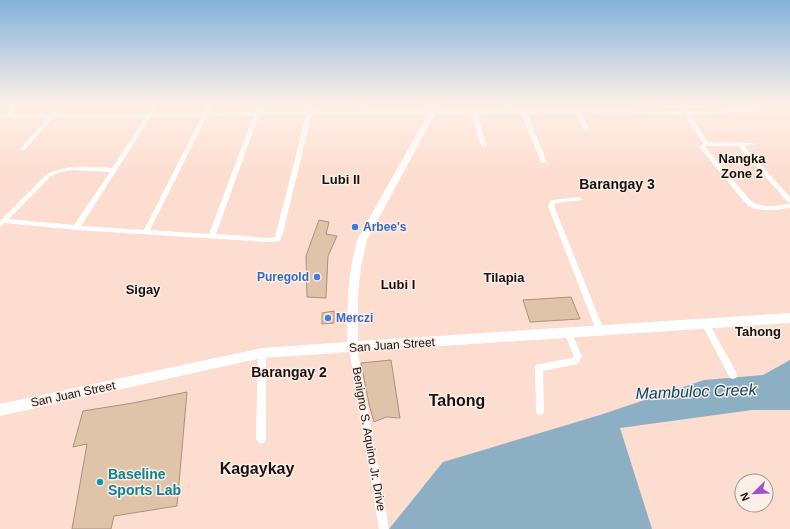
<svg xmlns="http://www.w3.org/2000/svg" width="790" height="529" viewBox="0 0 790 529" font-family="Helvetica,sans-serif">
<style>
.water{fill:#8dafc3}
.building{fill:#dfc4aa;stroke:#a9927d}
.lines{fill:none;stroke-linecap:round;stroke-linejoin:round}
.street{fill:#fff;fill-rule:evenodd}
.secondary{fill:#fff;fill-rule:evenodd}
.shop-dot{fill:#3f7fe0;stroke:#fcefe9;stroke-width:1.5}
.culture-dot{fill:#0f9aa8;stroke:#fcefe9;stroke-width:1.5}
.labels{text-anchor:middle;stroke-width:3;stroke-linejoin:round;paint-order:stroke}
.shop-label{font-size:12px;font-weight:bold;fill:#366cbe;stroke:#fcefe9;text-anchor:start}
.street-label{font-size:12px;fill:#1b110c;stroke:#fcefe9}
.neighbourhood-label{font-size:13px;font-weight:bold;fill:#1b110c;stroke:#fcefe9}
.quarter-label{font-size:14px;font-weight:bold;fill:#1b110c;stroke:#fcefe9}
.near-culture-label{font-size:14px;font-weight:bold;fill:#0d838f;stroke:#fcefe9;text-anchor:start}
.near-water-label{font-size:16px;font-style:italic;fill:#034562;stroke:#fcefe9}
.near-neighbourhood-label{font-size:16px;font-weight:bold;fill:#1b110c;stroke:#fcefe9}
</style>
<rect width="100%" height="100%" fill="#fdddcf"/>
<path class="water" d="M790,360V410H752L620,428L652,529H389L443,462L600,415L704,380L763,375Z"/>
<g class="building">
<path d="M319,220L329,222L326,234L337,236L328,256L326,298L307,297L306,256Z"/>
<path d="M571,297L580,319L530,322L523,300Z"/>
<path d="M334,311V323L322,324V313Z"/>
<path d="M391,360L400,418L386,417L374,422L369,404L361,363Z"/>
<path d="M187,392L177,506L114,516L111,529H72L87,444L73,447L83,411L133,403Z"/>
</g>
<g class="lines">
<g class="street">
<path d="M10,104H15L13,116L10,118L7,116Z"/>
<path d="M60,104H65L25,150H21V148Z"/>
<path d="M154,104H159L81,226L144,230L208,104H213L150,230L209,234L258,104H263L216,234L268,238L275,237L309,104H314L283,233L280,241L268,242L76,230L5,223L0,227V221L47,174C68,164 90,167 112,168ZM72,170L110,172L74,225L9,219L51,176L58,173Z"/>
<path d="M360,104H364V113L359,112Z"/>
<path d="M678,104H683L708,142L755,143V145L744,146L790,197V203L788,202L738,146H707L705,147L751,201C763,209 777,205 790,204V208C775,210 760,213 747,205L700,148L699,147L703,144Z"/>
<path d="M742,104H747L752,109L748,110Z"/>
<path d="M523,109L526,111L547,162L546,163H542L541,162L520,111Z"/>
<path d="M578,109L581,111L589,129L588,130H584L583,129L575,111Z"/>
<path d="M475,110L478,112L482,131L487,145L486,146H482L481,145L476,131L472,112Z"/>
<path d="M579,197L581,198L582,199L581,200L556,203L554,206L604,330L603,332L600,333L597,332L596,330L548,206L550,201L553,200Z"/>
<path d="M705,320L708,321L736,372L737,375L736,378L733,379L730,378L701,323L702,321Z"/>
<path d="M568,330L571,331L582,356L578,364L543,371L544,411L543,414L540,415L537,414L536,411L535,368L536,365L539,364L572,358L574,356L564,333L565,331Z"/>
<path d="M353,344L356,345L357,348L389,529H379L349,348L350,345Z"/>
<path d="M262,349L265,350L266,353V439L264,442L261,444L258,442L256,439L258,353L259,350Z"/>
</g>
<path class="secondary" d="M427,104H434L435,109H626L687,111L790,106V110L687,115L626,113L435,114L367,240L361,267L358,294V341L790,313V323L262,358L0,416V404L262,348L347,342L348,294L351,267L357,240L428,114H259L248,116L150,118H0V114H150L248,112L259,110L428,109Z"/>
</g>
<linearGradient id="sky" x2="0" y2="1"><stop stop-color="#83b2d9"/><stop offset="0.58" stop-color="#fef0e9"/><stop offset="1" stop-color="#fef0e9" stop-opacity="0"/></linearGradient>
<rect width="790" height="178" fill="url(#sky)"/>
<g class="shop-dot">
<circle cx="355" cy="227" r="4"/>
<circle cx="317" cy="277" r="4"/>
<circle cx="328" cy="318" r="4"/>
</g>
<circle class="culture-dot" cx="100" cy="482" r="4"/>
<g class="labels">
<g class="shop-label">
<text x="363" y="231">Arbee's</text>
<text x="309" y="281" text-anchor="end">Puregold</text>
<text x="336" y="322">Merczi</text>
</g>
<g class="street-label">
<text transform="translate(392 345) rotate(-4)" y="4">San Juan Street</text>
<text transform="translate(73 394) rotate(-12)" y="4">San Juan Street</text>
<text transform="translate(369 439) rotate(80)" y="4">Benigno S. Aquino Jr. Drive</text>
</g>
<g class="neighbourhood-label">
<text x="742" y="163">Nangka<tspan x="742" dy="15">Zone 2</tspan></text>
<text x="341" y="184">Lubi II</text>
<text x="504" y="282">Tilapia</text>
<text x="398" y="289">Lubi I</text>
<text x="143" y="294">Sigay</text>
<text x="758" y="336">Tahong</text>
</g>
<g class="quarter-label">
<text x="617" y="189">Barangay 3</text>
<text x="289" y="377">Barangay 2</text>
</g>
<g class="near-culture-label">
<text x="108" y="479">Baseline<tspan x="108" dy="16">Sports Lab</tspan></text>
</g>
<g class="near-water-label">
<text transform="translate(696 391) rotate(-2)" y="6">Mambuloc Creek</text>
</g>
<g class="near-neighbourhood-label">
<text x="457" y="406">Tahong</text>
<text x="257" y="474">Kagaykay</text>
</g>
</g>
<g transform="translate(754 493) rotate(247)"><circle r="19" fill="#fcefe9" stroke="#a29691"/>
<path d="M0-3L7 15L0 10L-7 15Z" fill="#9d53c5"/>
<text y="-6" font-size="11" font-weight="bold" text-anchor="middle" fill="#1b110c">N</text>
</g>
</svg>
